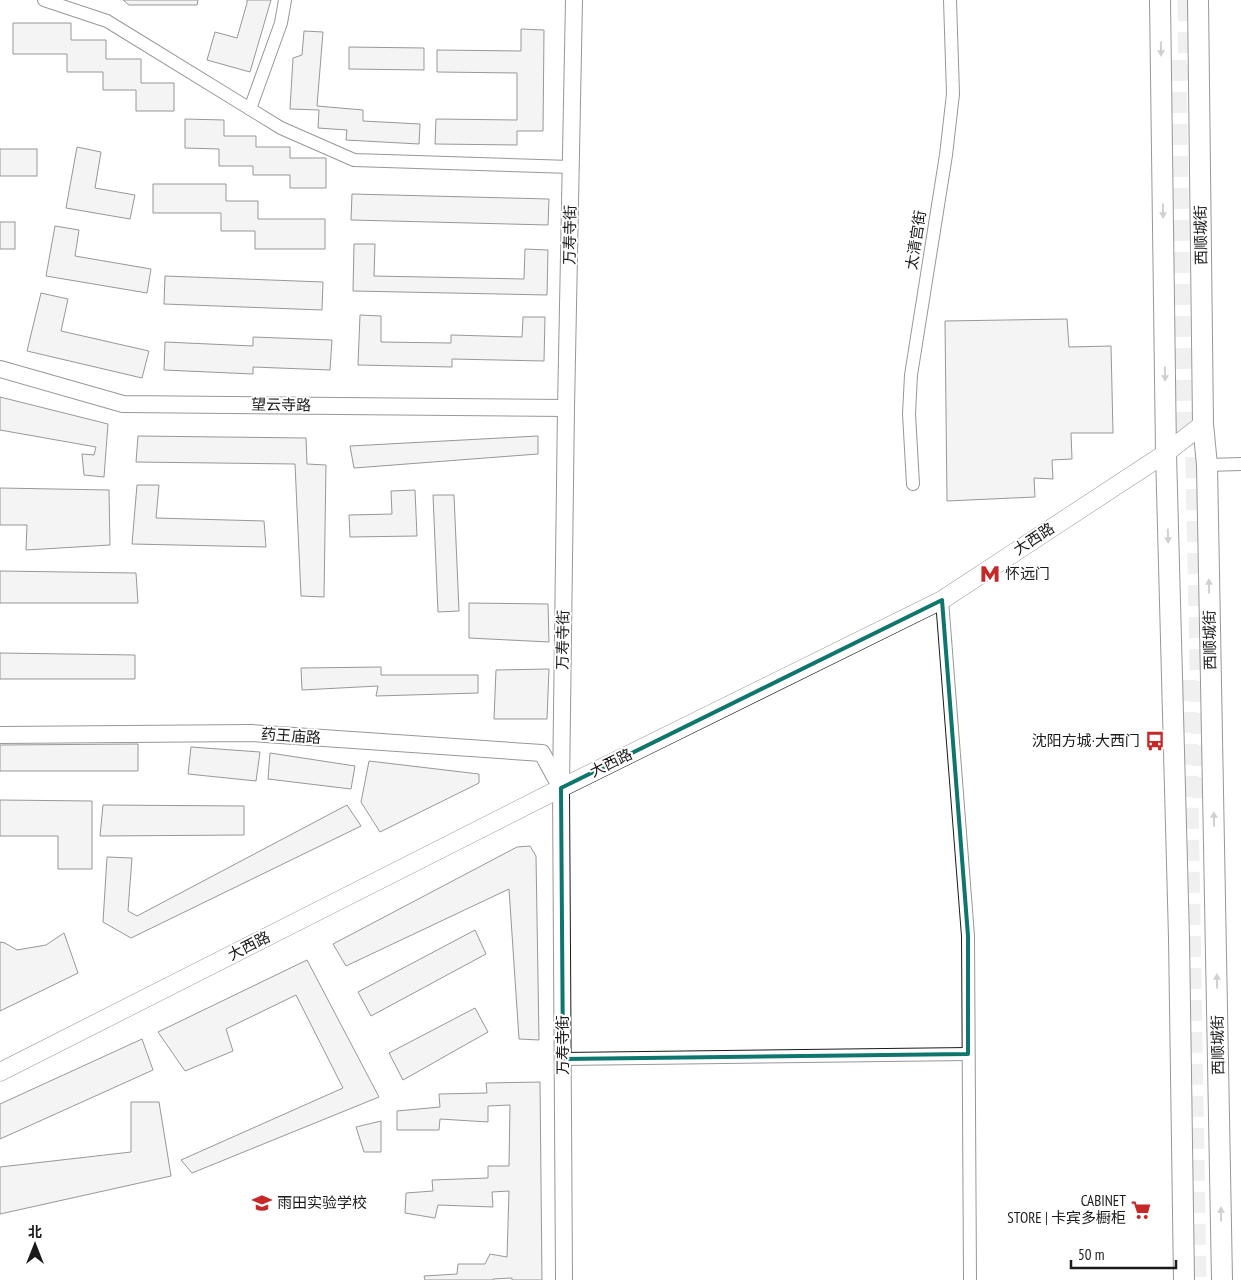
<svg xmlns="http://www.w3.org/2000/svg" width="1241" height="1280" viewBox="0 0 1241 1280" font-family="'PT Sans Narrow','Noto Sans SC',sans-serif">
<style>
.building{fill:#e6e6e6;stroke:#1a1a1a}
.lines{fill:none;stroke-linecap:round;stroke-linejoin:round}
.trunk-tunnel{stroke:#ddd;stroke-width:21;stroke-dasharray:21 11;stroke-linecap:butt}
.minor-casing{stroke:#1a1a1a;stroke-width:14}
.tertiary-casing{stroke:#1a1a1a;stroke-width:18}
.secondary-casing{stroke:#1a1a1a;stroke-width:19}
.primary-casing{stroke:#1a1a1a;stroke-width:22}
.minor{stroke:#fff;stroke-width:12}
.tertiary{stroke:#fff;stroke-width:16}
.secondary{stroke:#fff;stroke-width:18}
.primary{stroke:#fff;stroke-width:20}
.oneway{fill:#989898}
.marked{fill:none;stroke:#0f766e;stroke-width:4;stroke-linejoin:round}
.labels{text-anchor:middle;stroke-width:4;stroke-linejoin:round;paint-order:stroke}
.street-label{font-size:15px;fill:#1a1a1a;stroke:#fff}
.poi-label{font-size:15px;fill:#1a1a1a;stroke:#fff;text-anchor:start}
</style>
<rect width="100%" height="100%" fill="#fff"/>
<g class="building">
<path d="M123,0H198L197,5H129Z"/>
<path d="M247,0H271L250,72L207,60L215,32L237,38L247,3Z"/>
<path d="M13,23H71V40H106V59H141V83H174V111H136V90H103V72H67V54H13Z"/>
<path d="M521,29L544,30L543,131H517V145L435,144L436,119L517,120V73L437,72V50L521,51Z"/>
<path d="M304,31L323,32L317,106L363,110V121L420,124L419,144L346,140L347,130L318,128L319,110L290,109L293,58L302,55Z"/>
<path d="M349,47L424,48V70L349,69Z"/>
<path d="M185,119L224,120V136H256V147H290V158H326V188H290V175H253V166H219V149L185,148Z"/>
<path d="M77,147L101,152L95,188L135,195L130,219L66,208Z"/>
<rect x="0" y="149" width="37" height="27"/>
<path d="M153,184H226V201H258V219H325V249H255V231H221V213H153Z"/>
<path d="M352,194L549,199L548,225L351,220Z"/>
<rect x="0" y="222" width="15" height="27"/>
<path d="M55,226L79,230L75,256L151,269L147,293L46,276Z"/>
<path d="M354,244H375L374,276L524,279L525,249L548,250L547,295L353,291Z"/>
<path d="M165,276L323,282L322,310L164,304Z"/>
<path d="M41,293L68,299L61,331L149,351L142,378L27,351Z"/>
<path d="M360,315L381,316V342L451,343V335L522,337L523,317H545L544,361L452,359V367L358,365Z"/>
<path d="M1067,319L1069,347L1111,346L1113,433H1071L1072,459L1052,460L1053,479L1034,478L1035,497L947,501L945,321Z"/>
<path d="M253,337L332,340L330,370L253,367V374L164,370L165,342L253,346Z"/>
<path d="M0,397L108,424L104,477L84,475L82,454L94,455L96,447L0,430Z"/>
<path d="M138,436L306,438L307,464L326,465L324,597L301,596L295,464L136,462Z"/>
<path d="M538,436V454L354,468L350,446Z"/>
<path d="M137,485H159L156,518L264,521L266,547L132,544Z"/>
<path d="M0,488L109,490L110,545L26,550L27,525H0Z"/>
<path d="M415,490L417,536L350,537L349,515L392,514L391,491Z"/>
<path d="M433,495H454L459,611L438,612Z"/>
<path d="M0,571L136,573L138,603H0Z"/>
<path d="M469,603L548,604L549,642L469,638Z"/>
<path d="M0,653L135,655V679H0Z"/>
<path d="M381,667V675H478V693L376,696L378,686L302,690L301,668Z"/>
<path d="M549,669L547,719H494L496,670Z"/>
<path d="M138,744V771H0V745Z"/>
<path d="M191,747L260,752L256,781L188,774Z"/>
<path d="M270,753L355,766L351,789L268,779Z"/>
<path d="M369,761L479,774V783L380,832L361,802Z"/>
<path d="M0,800L92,801V869H58V836H0Z"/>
<path d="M103,805L244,806V835L100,836Z"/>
<path d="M347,805L361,826L131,938L103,922L107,857L132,858L128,911L137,916Z"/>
<path d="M530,846L536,856L539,1040L519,1039L509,889L346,966L333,944L517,847Z"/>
<path d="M475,930L486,954L371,1016L358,992Z"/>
<path d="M64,933L78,973L0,1011V942L5,943L17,950L46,945Z"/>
<path d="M307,960L379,1097L192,1173L181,1160L343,1088L296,995L226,1029L233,1051L185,1071L158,1032Z"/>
<path d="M475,1008L488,1032L403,1080L389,1053Z"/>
<path d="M142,1039L153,1070L0,1139V1104Z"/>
<path d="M540,1082L542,1280H512V1278L493,1279V1280H425L424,1276L457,1274L458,1264H485L490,1254L507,1257L509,1191L492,1192L493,1207L438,1205L435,1218L405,1213L406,1193L433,1191L432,1180L488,1178V1166H509L510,1105L488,1106V1122L440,1119L439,1130H397V1111L440,1107L439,1094L487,1093L486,1083Z"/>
<path d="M131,1102H159L171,1176L0,1214V1167L131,1152Z"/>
<path d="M381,1121V1152H364L356,1127Z"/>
</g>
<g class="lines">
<g class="trunk-tunnel">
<path d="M1188,0L1189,80"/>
<path d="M1176,60L1182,447"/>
<path d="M1195,425L1203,807"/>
<path d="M1186,680L1196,1280"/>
</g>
<defs>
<g id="minor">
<path d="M44,0L107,21L281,128L354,160L571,167"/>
<path d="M250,109L281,23L285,0"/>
<path d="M1207,465L1241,464"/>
<path d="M913,484L909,414L911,375L946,155L953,94L950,0"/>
<path d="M942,600L968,936L970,1280"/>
<path d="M563,1059L968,1054"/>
</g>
<g id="tertiary">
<path d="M0,369L123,404L566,408"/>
<path d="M0,735L251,733L542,753L561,788"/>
<path d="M564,1280L561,788L566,408L574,0"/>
</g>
<path id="secondary" d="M0,1072L561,788L942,600L1166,453L1203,424"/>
<g id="primary">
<path d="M1160,0L1166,453L1179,938L1184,1280"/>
<path d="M1198,0L1203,424L1207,465L1222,1280"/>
</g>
</defs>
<use href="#minor" class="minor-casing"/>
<use href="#tertiary" class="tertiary-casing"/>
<use href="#secondary" class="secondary-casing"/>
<use href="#primary" class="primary-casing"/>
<use href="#minor" class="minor"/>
<use href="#tertiary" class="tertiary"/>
<use href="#secondary" class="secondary"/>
<use href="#primary" class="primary"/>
</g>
<defs><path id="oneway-solid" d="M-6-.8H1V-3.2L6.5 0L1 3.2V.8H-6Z" transform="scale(1.25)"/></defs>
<g class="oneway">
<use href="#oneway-solid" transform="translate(1161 49) rotate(89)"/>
<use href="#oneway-solid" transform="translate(1163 211) rotate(89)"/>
<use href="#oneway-solid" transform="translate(1165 374) rotate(89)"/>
<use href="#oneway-solid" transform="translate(1168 536) rotate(88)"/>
<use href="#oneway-solid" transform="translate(1209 586) rotate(-91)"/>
<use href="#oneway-solid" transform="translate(1214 819) rotate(-91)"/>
<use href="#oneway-solid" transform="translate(1217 981) rotate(-91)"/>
<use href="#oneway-solid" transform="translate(1221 1214) rotate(-91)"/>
</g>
<path d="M0 0H1241V1280H0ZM942,600L968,936V1054L563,1059L561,788Z" fill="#fff" fill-opacity=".55" fill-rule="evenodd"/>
<path class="marked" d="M942,600L968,936V1054L563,1059L561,788Z"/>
<defs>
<symbol id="metro-bare" viewBox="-9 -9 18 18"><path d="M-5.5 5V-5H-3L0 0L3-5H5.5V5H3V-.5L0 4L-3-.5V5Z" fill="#c62828" stroke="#fff" stroke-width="2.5" paint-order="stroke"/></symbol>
<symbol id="bus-bare" viewBox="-9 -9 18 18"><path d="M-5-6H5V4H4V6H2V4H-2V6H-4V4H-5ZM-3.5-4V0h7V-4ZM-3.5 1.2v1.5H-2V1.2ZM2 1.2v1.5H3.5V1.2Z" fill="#c62828" stroke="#fff" stroke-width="2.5" paint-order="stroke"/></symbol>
<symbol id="school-bare" viewBox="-9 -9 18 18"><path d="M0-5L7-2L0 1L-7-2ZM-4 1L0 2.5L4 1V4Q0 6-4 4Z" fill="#c62828" stroke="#fff" stroke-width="2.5" paint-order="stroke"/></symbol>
<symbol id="supermarket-bare" viewBox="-9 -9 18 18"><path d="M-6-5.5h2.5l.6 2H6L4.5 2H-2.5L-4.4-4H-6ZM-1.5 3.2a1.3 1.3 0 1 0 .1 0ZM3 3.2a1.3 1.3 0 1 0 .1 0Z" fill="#c62828" stroke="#fff" stroke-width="2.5" paint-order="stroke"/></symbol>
</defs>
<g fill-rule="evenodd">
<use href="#metro-bare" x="976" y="560" width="28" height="28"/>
<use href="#bus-bare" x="1141" y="727" width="28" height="28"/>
<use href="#school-bare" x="248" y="1189" width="28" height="28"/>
<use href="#supermarket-bare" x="1127" y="1196" width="28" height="28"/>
</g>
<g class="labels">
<g class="street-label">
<text transform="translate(570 235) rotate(-89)" y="5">万寿寺街</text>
<text transform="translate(1201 235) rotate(-91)" y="5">西顺城街</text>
<text transform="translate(916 240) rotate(-81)" y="5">太清宫街</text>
<text transform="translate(281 405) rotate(1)" y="5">望云寺路</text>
<text transform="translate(1034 539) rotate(-33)" y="5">大西路</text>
<text transform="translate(563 640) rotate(-89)" y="5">万寿寺街</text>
<text transform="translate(1210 640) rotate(-91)" y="5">西顺城街</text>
<text transform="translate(291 736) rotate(4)" y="5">药王庙路</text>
<text transform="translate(611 763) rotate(-26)" y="5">大西路</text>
<text transform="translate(249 946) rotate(-27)" y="5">大西路</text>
<text transform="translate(563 1045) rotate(-90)" y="5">万寿寺街</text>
<text transform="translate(1218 1045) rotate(-91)" y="5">西顺城街</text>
</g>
<g class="poi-label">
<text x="1005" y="579">怀远门</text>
<text x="1140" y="746" text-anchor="end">沈阳方城·大西门</text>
<text x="1126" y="1206" text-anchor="end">CABINET<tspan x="1126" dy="17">STORE | 卡宾多橱柜</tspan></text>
<text x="277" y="1208">雨田实验学校</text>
</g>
</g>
<g transform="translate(35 1245)" stroke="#ffffff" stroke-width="4" paint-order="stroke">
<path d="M0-4L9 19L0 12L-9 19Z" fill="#1a1a1a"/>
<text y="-8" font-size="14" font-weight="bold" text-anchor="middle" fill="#1a1a1a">北</text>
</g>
<path d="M1071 1260v8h105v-8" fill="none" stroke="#1a1a1a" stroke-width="2.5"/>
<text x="1078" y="1260" font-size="15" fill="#1a1a1a" stroke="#ffffff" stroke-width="4" paint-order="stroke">50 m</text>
</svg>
